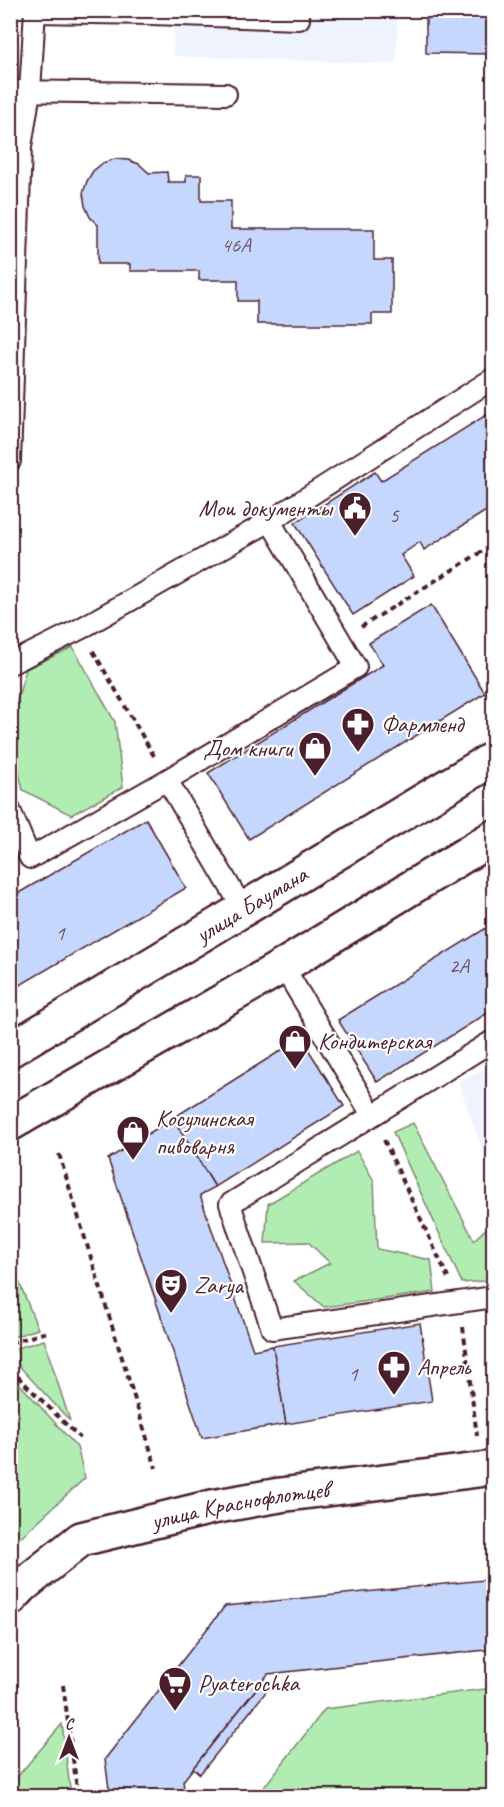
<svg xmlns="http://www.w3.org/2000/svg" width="504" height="1807" viewBox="0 0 504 1807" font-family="Caveat,sans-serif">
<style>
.built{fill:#eef3fe}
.green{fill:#b1edb3;stroke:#7e866f;stroke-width:1.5}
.building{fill:#c6d7fd;stroke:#4a1f2b;stroke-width:1.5}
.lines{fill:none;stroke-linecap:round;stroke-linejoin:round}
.service-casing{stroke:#4a1f2b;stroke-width:24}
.tertiary-casing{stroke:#4a1f2b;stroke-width:38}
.secondary-casing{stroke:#4a1f2b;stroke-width:38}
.path{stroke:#4a1f2b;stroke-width:4;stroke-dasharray:6 4.5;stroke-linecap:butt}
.service{stroke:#fff;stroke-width:20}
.tertiary{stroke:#fff;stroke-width:33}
.secondary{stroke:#fff;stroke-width:33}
.labels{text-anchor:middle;stroke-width:4.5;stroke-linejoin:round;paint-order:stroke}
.number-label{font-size:21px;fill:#694d60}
.poi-label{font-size:24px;fill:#4a1f2b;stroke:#fff;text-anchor:start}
.street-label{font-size:24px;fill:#4a1f2b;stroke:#fff}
</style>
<rect width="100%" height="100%" fill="#fff"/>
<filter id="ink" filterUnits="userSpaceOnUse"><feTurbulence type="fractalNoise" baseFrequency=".0167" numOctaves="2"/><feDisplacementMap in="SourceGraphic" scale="12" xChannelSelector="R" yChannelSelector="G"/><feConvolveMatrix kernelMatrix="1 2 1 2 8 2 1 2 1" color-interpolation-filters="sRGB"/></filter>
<g filter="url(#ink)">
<g class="built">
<path d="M174,11H398L396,64L173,56Z"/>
<path d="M493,1065V1181L458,1081Z"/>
</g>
<g class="green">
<path d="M73,647L115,722L123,787L71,815L23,790L11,737L10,725L26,669Z"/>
<path d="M413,1123L474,1240L493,1222V1280L462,1283L393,1132Z"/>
<path d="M357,1151L374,1181L377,1249L431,1260L435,1292L324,1307L294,1281L330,1263L308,1242L265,1243L268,1204Z"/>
<path d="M10,1259L38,1329L13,1337L10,1333Z"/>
<path d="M44,1340L70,1421L19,1366L17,1348Z"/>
<path d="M18,1382L77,1447L85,1478L11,1546L10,1390Z"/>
<path d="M493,1688V1796H257L325,1709Z"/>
<path d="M62,1724L71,1796H14L12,1783Z"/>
</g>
<g class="building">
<path d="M426,10H494V54L426,53Z"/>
<path d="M115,159L128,160L139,164L149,173L167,172L168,182H186V175H201V201H231V229H374V260H392V314H372V324H257V301H238V280H199V271H130V264H98V225L90,217L85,206L83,193L87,181L93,171L103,163Z"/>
<path d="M494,410V506L424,550L420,542L401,555L414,576L353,615L295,523L375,472L381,481Z"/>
<path d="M431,605L485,693L249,839L208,773L383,665L369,643Z"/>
<path d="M146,819L186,888L10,991V898Z"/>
<path d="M494,923V1009L377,1082L338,1020Z"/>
<path d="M301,1038L344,1106L215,1187L173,1118Z"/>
<path d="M173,1118L215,1187L200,1195L253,1350L273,1346L286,1424L202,1438L108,1159Z"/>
<path d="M420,1323L432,1401L286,1424L273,1346Z"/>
<path d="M494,1579V1649L268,1674L183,1781L185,1796H110L105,1759L225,1606Z"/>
<path d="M261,1683L269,1688L200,1774L193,1768Z"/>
</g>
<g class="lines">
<defs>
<g id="service">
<path d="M35,12L151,14L299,19V10"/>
<path d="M10,91L226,94"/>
<path d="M10,461L21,147L30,91L35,10"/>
<path d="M10,664L80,629L270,521L494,378"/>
<path d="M167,780L243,909"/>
<path d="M10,810L30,858L167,780L356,667L270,521"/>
<path d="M283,966L372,1115"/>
<path d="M494,1040L230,1204L272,1329L494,1297"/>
</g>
<g id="tertiary">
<path id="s1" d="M10,1599L22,1586L81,1539L212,1507L280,1495L494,1468"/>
</g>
<g id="secondary">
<path id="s2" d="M10,1050L494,758"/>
<path d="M10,1124L283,966L494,837"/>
</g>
</defs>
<use href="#service" class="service-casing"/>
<use href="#tertiary" class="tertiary-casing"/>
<use href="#secondary" class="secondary-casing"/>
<g class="path">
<path d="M361,627L494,544"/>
<path d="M93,651L154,756"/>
<path d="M384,1140L448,1278"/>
<path d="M59,1154L156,1468"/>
<path d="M463,1327L477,1436"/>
<path d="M10,1343L47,1332"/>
<path d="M10,1369L80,1438"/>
<path d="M63,1685L78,1796"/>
</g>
<use href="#service" class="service"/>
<use href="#tertiary" class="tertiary"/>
<use href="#secondary" class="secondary"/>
</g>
</g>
<defs>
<symbol id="civic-pin" viewBox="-11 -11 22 30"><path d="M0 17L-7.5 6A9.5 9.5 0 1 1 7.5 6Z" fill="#4a1f2b" stroke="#fff"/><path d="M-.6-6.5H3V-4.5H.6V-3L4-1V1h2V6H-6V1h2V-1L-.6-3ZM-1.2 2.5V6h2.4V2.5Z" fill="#fff"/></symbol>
<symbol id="pharmacy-pin" viewBox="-11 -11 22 30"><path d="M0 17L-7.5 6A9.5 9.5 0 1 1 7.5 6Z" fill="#4a1f2b" stroke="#fff"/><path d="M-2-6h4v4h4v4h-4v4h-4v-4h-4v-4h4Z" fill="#fff"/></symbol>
<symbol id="shop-pin" viewBox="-11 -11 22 30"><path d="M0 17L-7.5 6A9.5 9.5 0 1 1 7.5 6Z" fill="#4a1f2b" stroke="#fff"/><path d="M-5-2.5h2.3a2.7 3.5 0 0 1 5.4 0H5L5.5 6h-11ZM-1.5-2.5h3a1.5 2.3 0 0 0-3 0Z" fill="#fff"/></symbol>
<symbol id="theatre-pin" viewBox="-11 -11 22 30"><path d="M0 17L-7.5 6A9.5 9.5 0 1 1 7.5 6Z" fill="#4a1f2b" stroke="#fff"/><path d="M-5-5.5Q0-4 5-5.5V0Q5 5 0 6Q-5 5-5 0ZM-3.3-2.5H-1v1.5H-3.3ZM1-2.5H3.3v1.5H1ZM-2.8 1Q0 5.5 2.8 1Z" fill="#fff"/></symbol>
<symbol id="supermarket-pin" viewBox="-11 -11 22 30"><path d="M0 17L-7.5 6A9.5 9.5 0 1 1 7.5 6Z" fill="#4a1f2b" stroke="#fff"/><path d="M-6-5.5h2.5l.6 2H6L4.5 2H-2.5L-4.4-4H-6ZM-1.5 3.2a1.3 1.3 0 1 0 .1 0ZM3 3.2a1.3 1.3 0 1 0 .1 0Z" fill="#fff"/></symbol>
</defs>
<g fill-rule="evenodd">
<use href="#civic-pin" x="336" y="489" width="38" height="52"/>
<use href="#pharmacy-pin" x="339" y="705" width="38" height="52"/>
<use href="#shop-pin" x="296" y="729" width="38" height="52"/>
<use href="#shop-pin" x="276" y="1022" width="38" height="52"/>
<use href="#shop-pin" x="114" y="1113" width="38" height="52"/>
<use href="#theatre-pin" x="152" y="1266" width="38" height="52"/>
<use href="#pharmacy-pin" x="375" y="1348" width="38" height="52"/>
<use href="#supermarket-pin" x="156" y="1664" width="38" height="52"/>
</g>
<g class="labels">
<g class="number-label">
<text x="236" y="252">46А</text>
<text x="394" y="522">5</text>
<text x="60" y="940">1</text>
<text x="459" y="973">2А</text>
<text x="353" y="1381">1</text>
</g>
<g class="poi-label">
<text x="332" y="516" text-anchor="end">Мои документы</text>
<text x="381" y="732">Фармленд</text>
<text x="292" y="756" text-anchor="end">Дом книги</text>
<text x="318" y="1049">Кондитерская</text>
<text x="156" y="1126">Косулинская<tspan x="156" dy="28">пивоварня</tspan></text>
<text x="194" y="1293">Zarya</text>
<text x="417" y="1375">Апрель</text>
<text x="198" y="1691">Pyaterochka</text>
</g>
<g class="street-label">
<text dy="8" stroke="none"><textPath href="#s2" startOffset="282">улица Баумана</textPath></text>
<text dy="8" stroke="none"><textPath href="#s1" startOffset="256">улица Краснофлотцев</textPath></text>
</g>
</g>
<rect width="504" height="1807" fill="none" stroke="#fff" stroke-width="36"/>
<rect x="18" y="18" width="468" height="1771" fill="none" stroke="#4a1f2b" stroke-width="2" filter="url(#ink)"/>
<g transform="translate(69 1738)" stroke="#ffffff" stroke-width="4.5" paint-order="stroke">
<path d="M0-4.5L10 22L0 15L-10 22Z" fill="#4a1f2b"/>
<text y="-9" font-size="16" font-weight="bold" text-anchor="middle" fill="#4a1f2b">С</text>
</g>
</svg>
